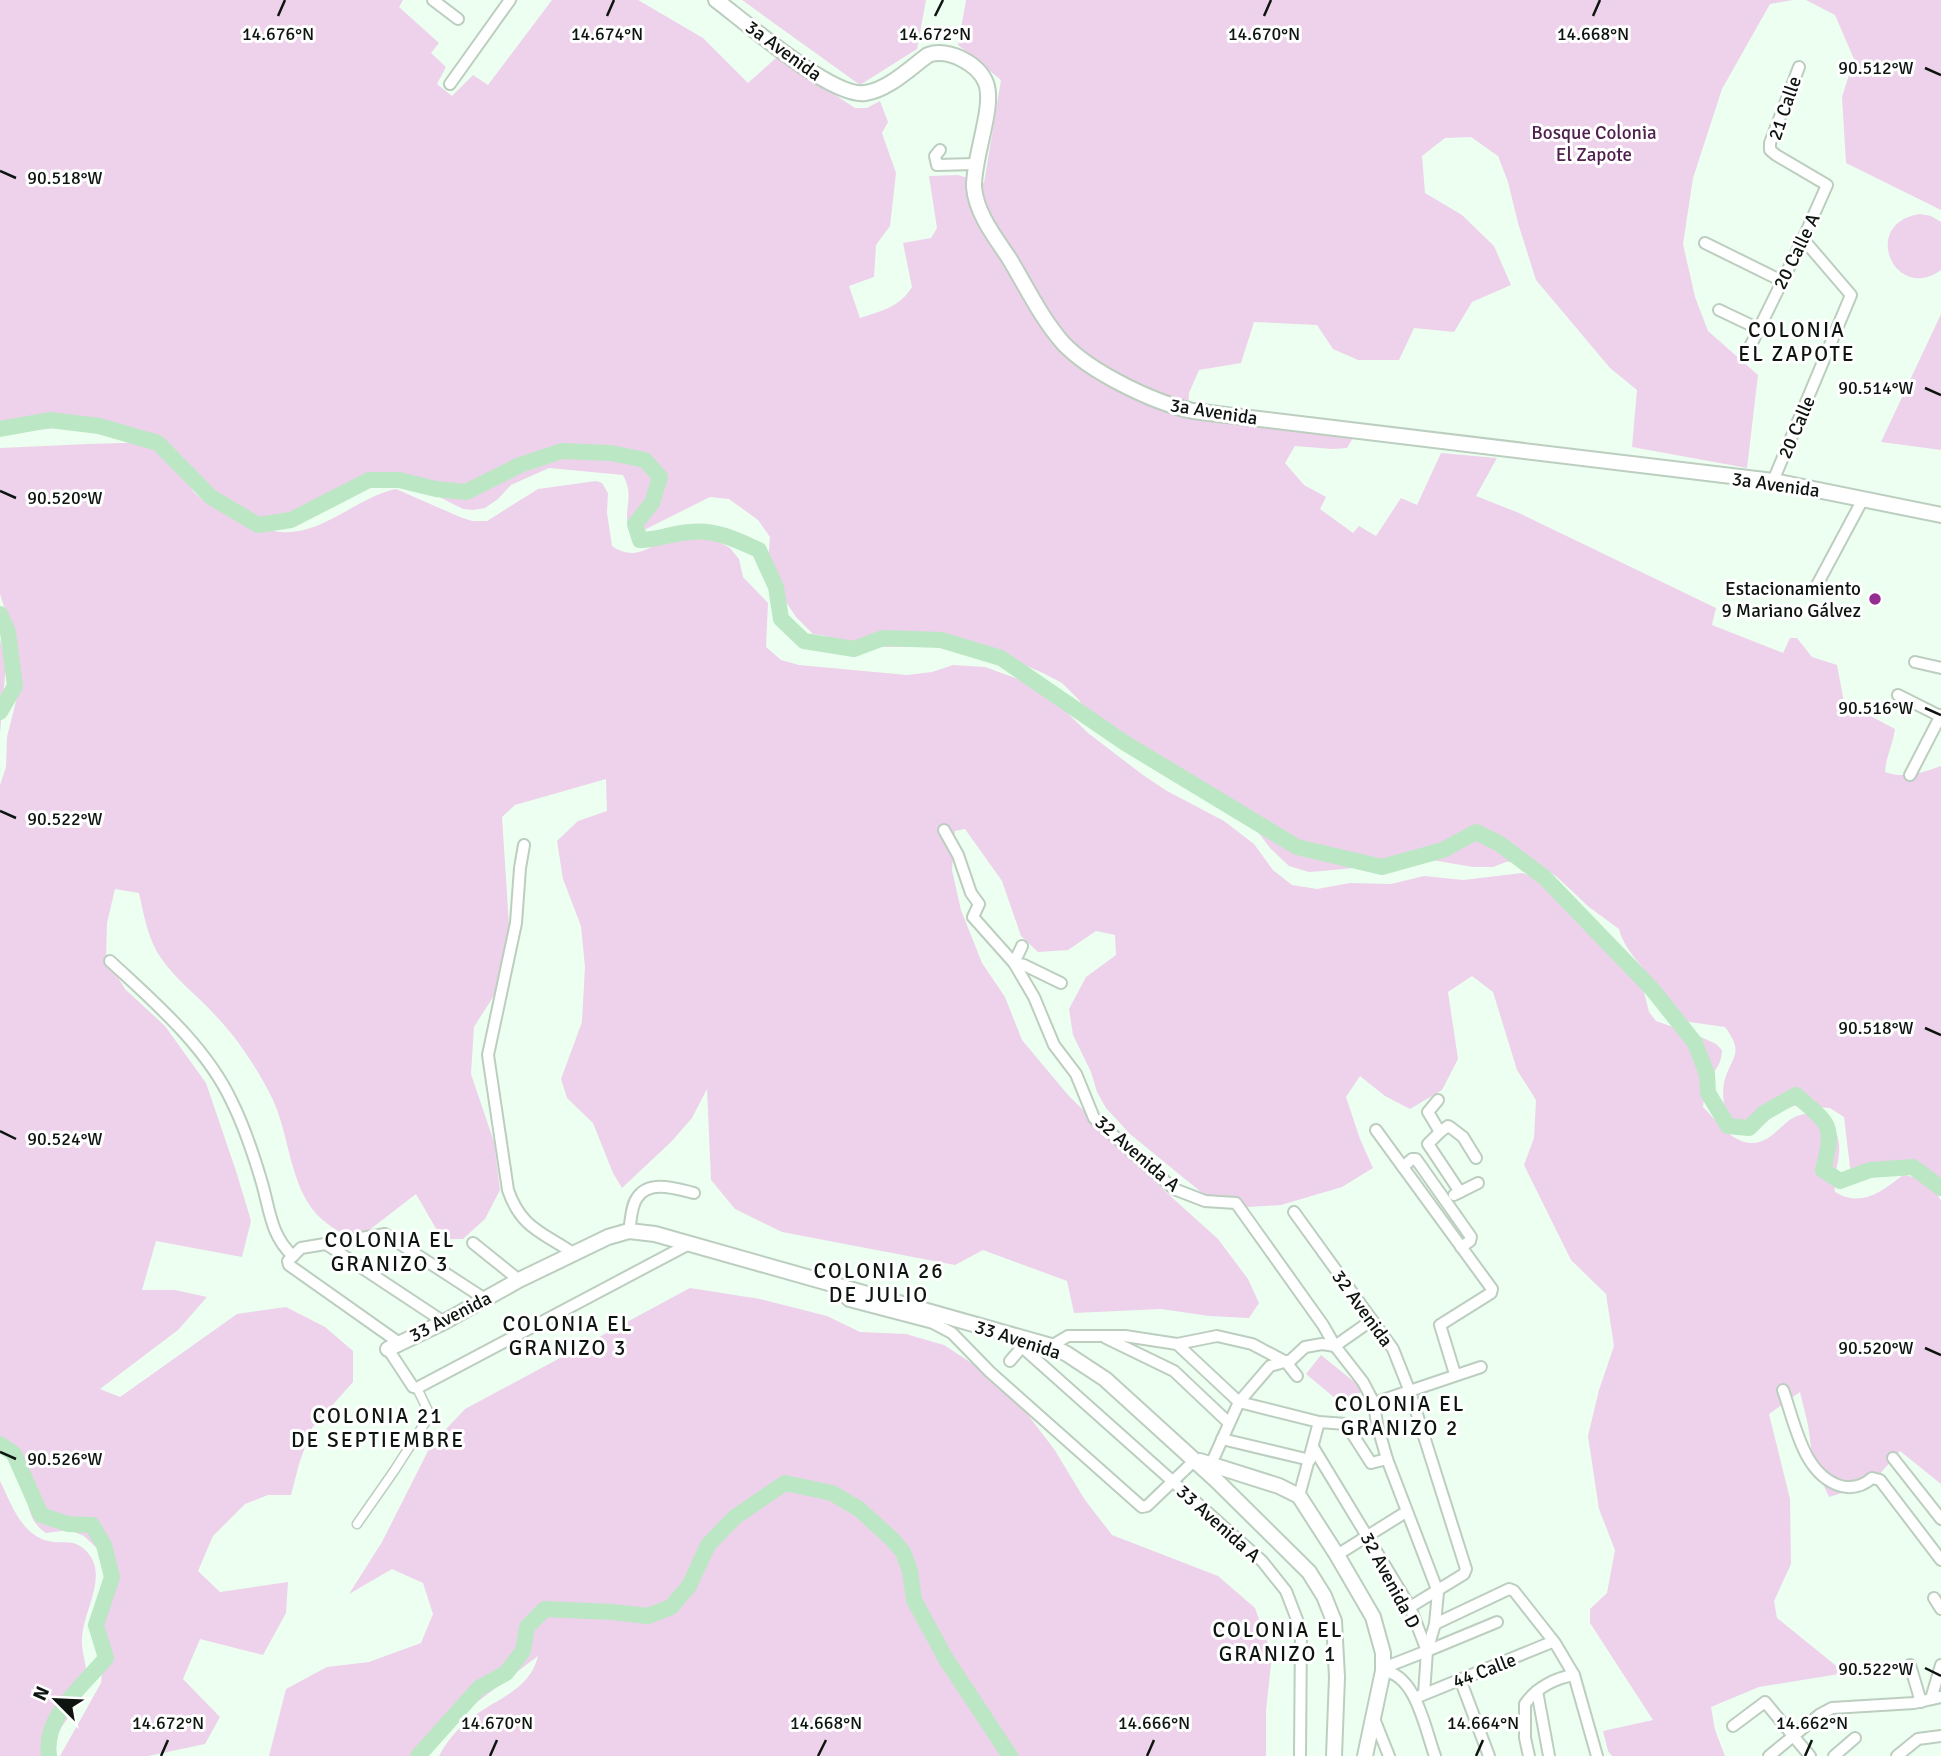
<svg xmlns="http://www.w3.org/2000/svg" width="1941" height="1756" viewBox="0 0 1941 1756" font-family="Signika,sans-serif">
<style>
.green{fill:#eed2eb}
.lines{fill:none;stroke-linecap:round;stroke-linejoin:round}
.river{stroke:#bbe7c4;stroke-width:16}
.pedestrian-casing{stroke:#bccebf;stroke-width:11}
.minor-casing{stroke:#bccebf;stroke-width:14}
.tertiary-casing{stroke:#bccebf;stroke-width:18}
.pedestrian{stroke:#fff;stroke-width:8}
.minor{stroke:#fff;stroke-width:10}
.tertiary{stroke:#fff;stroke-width:14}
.ticks{fill:none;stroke:#0e1510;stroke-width:2.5}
.poi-dot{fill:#942e92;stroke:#fff;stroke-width:2.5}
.labels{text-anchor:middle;stroke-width:6;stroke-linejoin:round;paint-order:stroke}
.street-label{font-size:19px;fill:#0e1510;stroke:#fff}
.park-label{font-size:19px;fill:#50214e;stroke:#fff}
.poi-label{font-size:19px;fill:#0e1510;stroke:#fff;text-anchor:end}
.neighbourhood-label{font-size:21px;letter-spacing:2px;fill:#0e1510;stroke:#fff}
.ticks-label{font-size:18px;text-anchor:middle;fill:#0e1510;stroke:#fff;stroke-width:6;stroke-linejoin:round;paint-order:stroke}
</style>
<rect width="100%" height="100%" fill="#ecfff0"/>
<g class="green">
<path d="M0,0H403L399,7L439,43L431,53L446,67L437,84L452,96L473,75L488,85L552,0H638L703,38L748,83L777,57L855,108H867L880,101L888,122L882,133L896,173L890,226L876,245L874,277L849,286L860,318C881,311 900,307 912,287L903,243L931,238L937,228L929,176L958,175L984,183L1001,80L958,45L966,0H1793L1770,4L1722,89L1693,178L1683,244L1695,297L1708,331L1758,375L1747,468L1632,447L1637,390L1610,368L1536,280L1518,223L1508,182L1498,156L1471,137L1445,138L1422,156L1425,193L1462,215L1494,246L1511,285L1472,302L1454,332L1414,328L1399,360H1358L1333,349L1317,325L1254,322L1241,363L1199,370L1189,393L1188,412L1343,431L1353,438L1347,448L1332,449L1295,446L1285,463L1304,485L1326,497L1320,509L1353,533L1359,526L1376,536L1401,498L1417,505L1441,453L1497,458L1476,496L1519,513L1716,608L1712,625L1783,653L1790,638H1797L1812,657L1837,665L1844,702L1895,729C1893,744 1886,757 1885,772C1906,779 1921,773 1941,766V1187C1899,1151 1891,1181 1851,1176L1844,1117L1830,1108L1794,1106L1778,1112L1762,1126L1744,1129L1726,1116C1724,1105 1722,1095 1724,1083C1730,1057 1746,1055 1725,1027L1668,1019L1659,1011C1659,1006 1659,999 1657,993C1650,969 1626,956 1619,929L1589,907L1557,877L1544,868L1522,861L1506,862L1493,867H1473L1420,858L1404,863L1323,871L1309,872L1289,866L1270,848L1255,828L1201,784L1175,766L1114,733L1086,712L1079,700L1062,683L1043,673L980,646L950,641L917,647H849L826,636L813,634L796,617L767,574L770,537L758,520L729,499L710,497L640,532H630C621,510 636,499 623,475L549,468L511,485L498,499L485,508L473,510L463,509C444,500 425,488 405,482C374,472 342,498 317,513C308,520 296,528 284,528C274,527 263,521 254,516C240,509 225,505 213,494C193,474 180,446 153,435C107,416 47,430 0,435Z"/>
<path d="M742,0H926L917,49L860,85Z"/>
<path d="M1806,0H1941V210L1846,163L1842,97L1854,59L1835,15Z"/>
<path d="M1920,214L1931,216L1941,222V270C1895,304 1859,223 1920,214Z"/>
<path d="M1941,314V450L1881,442Z"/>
<path d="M88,444C109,444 138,440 157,448C175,455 183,479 195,493C210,509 259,531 282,532C323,535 357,497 396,489L460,517L472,521H487L538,489L596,481L602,483L608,493L607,513L612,546C642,567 661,534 692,527L730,548L739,559L743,577L768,603L766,647L781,660L799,665L907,675L932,672L953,665L985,667L1029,683L1052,698L1088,733L1143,775L1167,791L1224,821L1254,844L1273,870L1292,885L1317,889L1350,883L1391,884L1424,876L1463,880L1522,873L1538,878L1553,887L1614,943L1642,984L1649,1012L1656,1021L1701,1037L1716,1044L1722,1050C1721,1071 1710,1071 1705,1088C1704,1094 1704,1101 1703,1107C1716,1120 1730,1141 1750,1143C1779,1145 1787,1101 1822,1118C1832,1122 1838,1133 1839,1144C1841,1161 1832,1175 1835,1192C1862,1208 1881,1192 1903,1175C1920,1177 1934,1184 1941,1201V1484L1900,1451L1871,1484L1829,1497L1813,1462L1808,1425L1800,1392L1769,1414L1790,1499L1791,1564L1774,1601L1777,1618L1845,1673L1759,1687L1711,1707L1715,1730L1725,1756H1612L1608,1751L1603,1731L1653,1720L1590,1623V1609L1607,1593L1615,1550L1599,1509L1588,1436L1599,1390L1614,1346L1606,1294L1571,1260L1524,1165L1534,1138L1536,1100L1517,1070L1493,992L1472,976L1448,992L1458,1059L1442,1090L1410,1109L1385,1096L1360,1076L1346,1097L1360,1139L1373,1168L1342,1187L1281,1205L1248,1207L1212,1201L1130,1134L1106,1108L1097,1092L1091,1072L1073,1035L1069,1009L1086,977L1116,955L1115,935L1096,931L1068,950L1038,952L1021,936L1002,881L965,829L955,831L952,870L961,910L982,963L1005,997L1022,1040L1068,1095L1167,1193L1218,1239L1248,1279L1259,1303L1249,1318L1209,1316L1161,1309L1074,1313L1067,1281L983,1250L955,1265L782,1232L735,1209L711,1180L707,1089L692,1118L672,1141L622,1188L613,1173L593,1123L567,1098L561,1079L582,1022L585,967L581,926L563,879L557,841L578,821L607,811L606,779L515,805L502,817L509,925L500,986L474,1027L471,1074L494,1142L500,1190L485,1219L463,1239H442L416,1194L355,1241C340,1232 324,1224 313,1210C289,1178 289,1135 273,1100C259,1071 238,1039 216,1016C199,997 176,980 161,958C148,940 144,915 139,893L115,889L107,923L106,958L125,989L165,1026L206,1083L237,1174L251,1221L242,1257L156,1241L142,1290H175L207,1297L178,1330L100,1389L120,1397L237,1314L286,1307L325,1327L353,1351V1382L312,1428L299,1464L291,1495H268L245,1504L213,1536L198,1571L220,1592L288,1582L286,1613L263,1655L200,1639L183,1679L220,1717L205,1744L148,1756H60L101,1683L102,1671L98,1639L99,1629L113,1597L114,1572L108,1559L84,1536L69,1530L46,1533C22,1517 29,1491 23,1465L0,1447V785L6,767L7,737L18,693L20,669L17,647L0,594V448Z"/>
<path d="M0,639L6,664L0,734Z"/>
<path d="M690,1288L760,1299L827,1316L860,1332L906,1334L944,1345L1005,1385L1054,1449L1085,1500L1112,1535L1218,1576L1255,1608L1272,1655L1266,1711V1756H439C447,1741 457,1729 471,1718C496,1699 530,1690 538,1656L456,1718L437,1737L425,1756H269L286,1689L327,1667L369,1662L421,1643L433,1614L423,1583L392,1569L349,1594L382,1542L431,1445L465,1409Z"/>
<path d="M1321,1355L1363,1389L1347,1408L1306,1374Z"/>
<path d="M0,1481C12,1505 22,1538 53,1542C65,1543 73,1540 83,1548C112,1572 83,1609 82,1638C81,1653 88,1666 86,1681C82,1705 54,1732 46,1756H0Z"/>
</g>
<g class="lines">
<g class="river">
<path d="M0,429L50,420L99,426L158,443L211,497L258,525L291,520L369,480H399L436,489L466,492L520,465L562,451L611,453L645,460L660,477L652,503L635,524L640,540C658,540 672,533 690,532C715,529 737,540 759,550L776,587L781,619L804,641L854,649L883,638L941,640L1001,658L1125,743L1297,847L1382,867L1443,850L1476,832L1500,844L1545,878L1652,989L1695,1043L1707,1074L1708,1093L1728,1126L1749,1128L1764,1113L1796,1095C1830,1125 1835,1124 1823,1170L1840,1181L1870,1170L1913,1167L1941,1188"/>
<path d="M0,614L8,632L15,686L0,712"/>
<path d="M0,1444L14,1454L41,1515L68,1524L92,1525L104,1545L112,1577L96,1625L106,1658C83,1686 43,1716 49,1756"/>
<path d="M418,1756L479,1688L506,1673L523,1651L527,1627L545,1609L612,1612L648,1616L671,1607L689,1586L708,1545L735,1517L785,1483L832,1493L859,1509L892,1539L903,1552L910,1571L914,1600L946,1659L1010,1756"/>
</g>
<defs>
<path id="pedestrian" d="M357,1524L394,1471L430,1415L417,1388"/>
<g id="minor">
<path d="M433,0L458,19"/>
<path d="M450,84L510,0"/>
<path d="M940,150L935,156L937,165L975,164"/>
<path d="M1705,243L1782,281"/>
<path d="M1719,310L1759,329"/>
<path d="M1746,355L1803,239L1827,185L1776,155L1770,150V143L1799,67"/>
<path d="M1773,481L1851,295L1803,239"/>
<path d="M1817,585L1863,499"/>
<path d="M1915,662L1941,668"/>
<path d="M1898,695L1940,716"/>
<path d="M1910,775L1941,715"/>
<path d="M944,830L958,855L971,893L979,904L973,917L1014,963L1034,997L1054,1045L1076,1074L1094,1118L1174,1189L1205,1201L1236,1203L1323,1325L1335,1346L1363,1382L1374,1403L1377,1424L1387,1459L1438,1592L1435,1624L1427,1651L1424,1694"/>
<path d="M524,845L520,868L516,923L488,1055L508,1190C521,1228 542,1232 573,1253"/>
<path d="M1022,946L1014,963L1024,965L1061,983"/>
<path d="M110,961C154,1002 206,1046 232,1102C245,1128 254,1156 262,1183C270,1211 271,1236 293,1256"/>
<path d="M1438,1100L1428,1112L1440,1132L1428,1144L1460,1192"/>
<path d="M1376,1130L1492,1289L1491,1293L1440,1325L1455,1374"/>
<path d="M1440,1132L1448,1126L1450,1127L1463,1137L1476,1158"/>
<path d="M1403,1167L1412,1159H1416L1471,1237L1470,1241L1461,1247"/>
<path d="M1454,1195L1478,1183"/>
<path d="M1294,1212L1393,1349L1410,1392L1466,1569L1464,1574L1410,1607"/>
<path d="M629,1231C631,1221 631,1206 637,1198C649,1179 677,1189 694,1193"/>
<path d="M473,1243L519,1280"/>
<path d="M326,1244L444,1322"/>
<path d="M841,1285L842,1295L849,1301L933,1323L952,1333L990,1372L1142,1507L1147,1506L1195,1460"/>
<path d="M1106,1338L1174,1371L1229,1423"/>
<path d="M398,1342L289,1265L288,1261L301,1248L385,1234L485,1299"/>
<path d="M1177,1344L1239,1402L1319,1422L1346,1424L1371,1463L1387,1459"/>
<path d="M1051,1346L1068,1336H1125L1177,1344L1217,1336L1252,1344L1286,1362L1297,1376"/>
<path d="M1022,1347L1262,1561L1286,1591L1301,1630L1300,1756"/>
<path d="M388,1349L413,1387L417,1388L689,1244"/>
<path d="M1010,1361L1022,1347L1018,1343"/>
<path d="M1783,1390C1795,1423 1803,1475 1841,1486C1853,1489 1863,1486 1872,1478L1880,1480L1941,1560"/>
<path d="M1374,1403L1481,1367"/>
<path d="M1222,1439L1310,1460"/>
<path d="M1313,1447L1410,1607L1427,1651L1497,1622"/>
<path d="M1893,1458L1941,1519"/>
<path d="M1211,1464L1239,1402L1270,1366L1291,1360L1305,1347L1322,1344L1335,1346L1372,1320"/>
<path d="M1299,1496L1319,1422"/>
<path d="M1337,1555L1406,1512"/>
<path d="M1934,1598L1941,1609"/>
<path d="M1435,1624L1509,1589L1514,1591L1555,1643L1574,1675L1597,1756"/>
<path d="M1910,1665L1921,1702"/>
<path d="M1383,1671C1416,1674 1425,1729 1435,1756"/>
<path d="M1390,1672L1391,1665L1427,1651"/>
<path d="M1460,1679L1489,1756"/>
<path d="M1537,1691L1549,1756"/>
<path d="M1415,1698L1552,1642"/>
<path d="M1931,1699L1941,1665"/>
<path d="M1373,1716L1389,1756"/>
<path d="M1733,1726L1765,1702L1810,1756"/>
<path d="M1529,1756L1525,1738V1704C1536,1688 1555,1678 1574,1675"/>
<path d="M1769,1756L1819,1715L1832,1708L1914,1703L1941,1697"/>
<path d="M1834,1756L1855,1738"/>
<path d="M1897,1756L1918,1739L1941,1736"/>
</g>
<g id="tertiary">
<path d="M716,0C744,21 832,98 865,93C888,90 910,68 928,55C948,48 978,63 986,83C995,106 973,158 974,187C976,213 995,237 1009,258C1026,286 1041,318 1063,343C1090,372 1154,403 1193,411L1773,481L1941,515"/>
<path d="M388,1349L444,1322L519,1280L608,1237L629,1231L655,1234L1051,1346L1067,1354L1105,1379L1216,1480L1309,1572L1324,1596L1334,1621L1337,1677L1334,1756"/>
<path d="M1200,1461L1279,1486L1299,1496L1337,1555L1373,1617L1383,1653V1671L1365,1756"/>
</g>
</defs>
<use href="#pedestrian" class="pedestrian-casing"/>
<use href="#minor" class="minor-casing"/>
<use href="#tertiary" class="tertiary-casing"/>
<use href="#pedestrian" class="pedestrian"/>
<use href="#minor" class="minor"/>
<use href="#tertiary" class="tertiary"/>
</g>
<path class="ticks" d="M278,16L285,0M607,16L614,0M935,16L943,0M1264,16L1271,0M1593,16L1600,0M1925,68L1941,75M0,171L16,178M1925,388L1941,395M0,491L16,498M1925,708L1941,715M0,811L16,818M1925,1028L1941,1035M0,1131L16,1139M1925,1348L1941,1355M0,1452L16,1459M1925,1668L1941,1676M161,1756L168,1740M490,1756L497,1740M818,1756L826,1740M1147,1756L1154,1740M1476,1756L1483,1740M1805,1756L1812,1740"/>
<circle class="poi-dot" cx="1875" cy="599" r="7"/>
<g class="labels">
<g class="street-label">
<text transform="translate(784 50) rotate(36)" y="7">3a Avenida</text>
<text transform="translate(1784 108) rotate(-71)" y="7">21 Calle</text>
<text transform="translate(1796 251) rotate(-64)" y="7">20 Calle A</text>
<text transform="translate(1214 411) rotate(9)" y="7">3a Avenida</text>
<text transform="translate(1796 427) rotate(-67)" y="7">20 Calle</text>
<text transform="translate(1776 484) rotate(8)" y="7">3a Avenida</text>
<text transform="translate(1138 1153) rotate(41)" y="7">32 Avenida A</text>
<text transform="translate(1363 1308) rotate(54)" y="7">32 Avenida</text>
<text transform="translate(450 1316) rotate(-27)" y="7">33 Avenida</text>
<text transform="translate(1018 1339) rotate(18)" y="7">33 Avenida</text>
<text transform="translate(1219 1523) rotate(42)" y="7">33 Avenida A</text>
<text transform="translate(1391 1580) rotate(62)" y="7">32 Avenida D</text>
<text transform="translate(1484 1670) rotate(-21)" y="7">44 Calle</text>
</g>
<g class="park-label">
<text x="1594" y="139">Bosque Colonia<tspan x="1594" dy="22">El Zapote</tspan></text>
</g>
<g class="poi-label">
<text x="1861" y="595">Estacionamiento<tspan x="1861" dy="22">9 Mariano Gálvez</tspan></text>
</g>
<g class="neighbourhood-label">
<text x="1797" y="337">COLONIA<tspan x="1797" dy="24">EL ZAPOTE</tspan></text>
<text x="390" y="1247">COLONIA EL<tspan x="390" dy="24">GRANIZO 3</tspan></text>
<text x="879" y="1278">COLONIA 26<tspan x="879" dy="24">DE JULIO</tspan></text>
<text x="568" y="1331">COLONIA EL<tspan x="568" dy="24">GRANIZO 3</tspan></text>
<text x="1400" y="1411">COLONIA EL<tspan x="1400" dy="24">GRANIZO 2</tspan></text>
<text x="378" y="1423">COLONIA 21<tspan x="378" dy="24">DE SEPTIEMBRE</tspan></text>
<text x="1278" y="1637">COLONIA EL<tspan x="1278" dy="24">GRANIZO 1</tspan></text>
</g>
</g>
<g class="ticks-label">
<text x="278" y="40">14.676°N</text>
<text x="607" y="40">14.674°N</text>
<text x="935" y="40">14.672°N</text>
<text x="1264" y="40">14.670°N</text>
<text x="1593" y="40">14.668°N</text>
<text x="1876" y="74">90.512°W</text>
<text x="65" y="184">90.518°W</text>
<text x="1876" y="394">90.514°W</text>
<text x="65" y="504">90.520°W</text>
<text x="1876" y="714">90.516°W</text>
<text x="65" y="825">90.522°W</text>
<text x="1876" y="1034">90.518°W</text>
<text x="65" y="1145">90.524°W</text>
<text x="1876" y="1354">90.520°W</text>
<text x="65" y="1465">90.526°W</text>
<text x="1876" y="1675">90.522°W</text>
<text x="168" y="1729">14.672°N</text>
<text x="497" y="1729">14.670°N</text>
<text x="826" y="1729">14.668°N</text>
<text x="1154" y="1729">14.666°N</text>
<text x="1483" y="1729">14.664°N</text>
<text x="1812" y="1729">14.662°N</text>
</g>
<g transform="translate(56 1700) rotate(294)" stroke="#ffffff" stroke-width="5" paint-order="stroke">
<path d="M0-5L12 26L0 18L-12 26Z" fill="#0e1510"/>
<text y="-10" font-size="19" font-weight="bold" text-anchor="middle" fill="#0e1510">N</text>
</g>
</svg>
